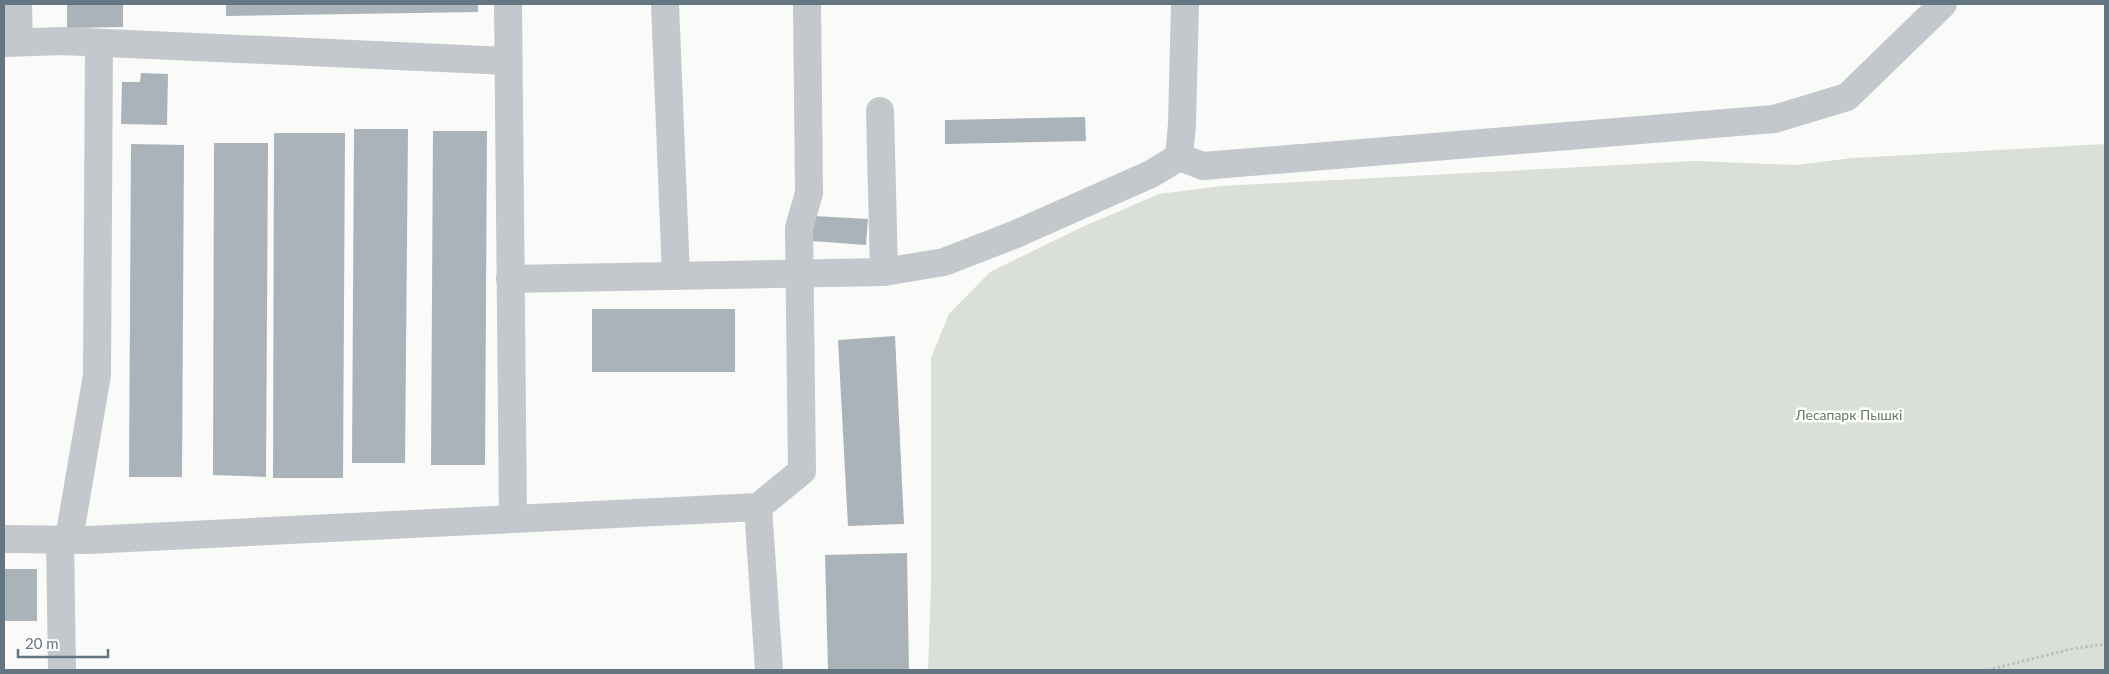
<svg xmlns="http://www.w3.org/2000/svg" width="2109" height="674" viewBox="0 0 2109 674" font-family="Lato,sans-serif">
<style>
.green{fill:#dadfd7}
.building{fill:#aab3b9}
.lines{fill:none;stroke-linecap:round;stroke-linejoin:round}
.path{stroke:#bbbfc2;stroke-width:3;stroke-dasharray:2.5 2.5;stroke-linecap:butt}
.minor{stroke:#c3c8cc;stroke-width:28}
.labels{text-anchor:middle;stroke-width:5;stroke-linejoin:round;paint-order:stroke}
.park-label{font-size:14px;fill:#687a64;stroke:#fff}
</style>
<rect width="100%" height="100%" fill="#fafaf8"/>
<path class="green" d="M2105,144V670H928L931,585V358L949,314L990,272L1080,228L1159,194L1222,186L1695,161L1795,165L1853,158Z"/>
<g class="building">
<path d="M67,4H123V27L67,28Z"/>
<path d="M226,4H478V12L226,16Z"/>
<path d="M141,73L168,74L167,125L121,124L122,82H140Z"/>
<path d="M1085,117L1086,141L945,144V120Z"/>
<path d="M354,129H408L405,463H352Z"/>
<path d="M433,131H487L485,465H431Z"/>
<path d="M274,133H345L343,478H273Z"/>
<path d="M214,143H268L266,477L213,475Z"/>
<path d="M131,144L184,145L182,477H129Z"/>
<path d="M814,216L868,219L866,245L812,241Z"/>
<rect x="592" y="309" width="143" height="63"/>
<path d="M895,336L904,524L848,526L838,340Z"/>
<path d="M907,553L909,670H828L825,555Z"/>
<rect x="4" y="569" width="33" height="52"/>
</g>
<g class="lines">
<path class="path" d="M1988,670L2071,649L2105,644"/>
<g class="minor">
<path d="M18,4L19,42"/>
<path d="M508,4L513,519"/>
<path d="M665,4L676,275"/>
<path d="M4,43L62,41L508,61"/>
<path d="M880,111L884,272"/>
<path d="M1179,157L1203,166L1774,119L1847,97L1943,4"/>
<path d="M510,279L884,272L944,262L1016,234L1151,174L1179,157L1182,124L1185,4"/>
<path d="M758,507L769,670"/>
<path d="M4,539L88,540L758,507L802,471L799,228L809,193L807,4"/>
<path d="M60,539L62,670"/>
<path d="M69,539L97,375L99,43"/>
</g>
</g>
<g class="labels">
<g class="park-label">
<text x="1849" y="420">Лесапарк Пышкі</text>
</g>
</g>
<rect width="2109" height="674" fill="none" stroke="#657683" stroke-width="10"/>
<path d="M18 649v8h90v-8" fill="none" stroke="#657683" stroke-width="2.5"/>
<text x="25" y="649" font-size="15" fill="#657683" stroke="#ffffff" stroke-width="4" paint-order="stroke">20 m</text>
</svg>
